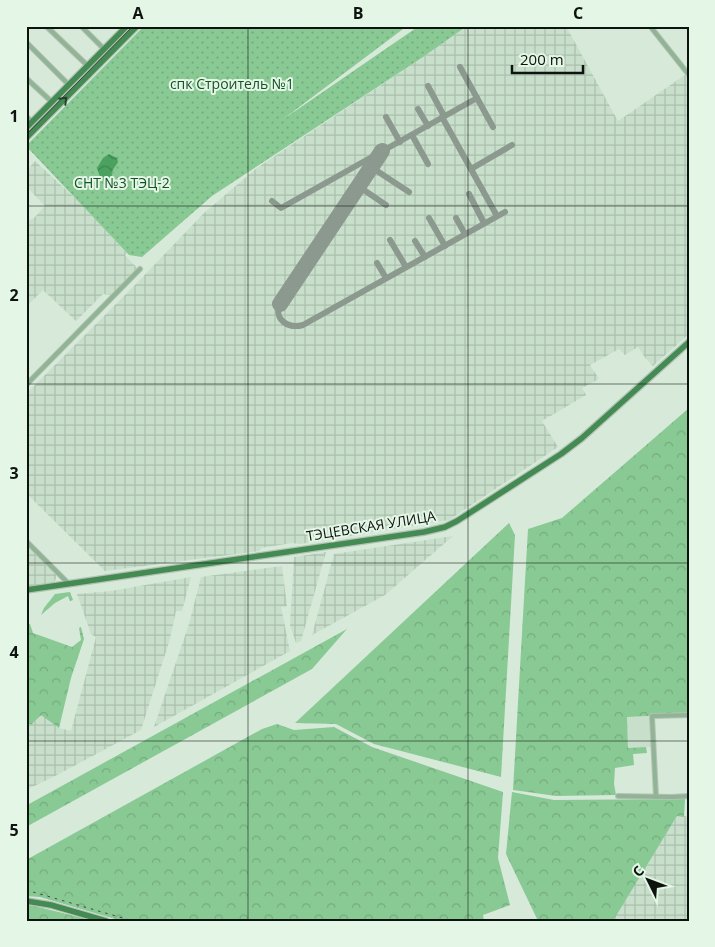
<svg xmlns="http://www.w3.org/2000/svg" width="715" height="947" viewBox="0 0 715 947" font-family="'Open Sans',sans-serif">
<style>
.built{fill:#c8e0cb}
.industrial{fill:url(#industrial-grid)}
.green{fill:#89c994}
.forest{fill:url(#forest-crowns)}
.garden{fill:url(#garden-dots)}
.water{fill:url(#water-waves)}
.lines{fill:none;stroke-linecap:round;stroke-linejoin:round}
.taxiway{stroke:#8c998e;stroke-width:6}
.runway{stroke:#8c998e;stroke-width:16}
.minor-casing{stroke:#b3c2b4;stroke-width:6}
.major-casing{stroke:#b3c2b4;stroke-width:8}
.minor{stroke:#90b495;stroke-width:4}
.major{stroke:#438a53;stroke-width:5.5}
.tram{stroke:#404942;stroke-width:1}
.rail{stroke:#404942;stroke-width:1;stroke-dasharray:2.5 5;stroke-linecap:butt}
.oneway{stroke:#23432a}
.grid{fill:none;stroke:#0d130e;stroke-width:1;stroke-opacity:0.55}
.labels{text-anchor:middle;stroke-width:4;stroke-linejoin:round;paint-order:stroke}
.park-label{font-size:14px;fill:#145226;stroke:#e4f6e6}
.street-label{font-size:14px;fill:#0d130e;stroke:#e4f6e6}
.neatline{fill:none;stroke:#0d130e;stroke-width:2}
.grid-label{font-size:16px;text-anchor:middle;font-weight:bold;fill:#0d130e}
</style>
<defs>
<pattern id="industrial-grid" width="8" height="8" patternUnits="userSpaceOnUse" patternTransform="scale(1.25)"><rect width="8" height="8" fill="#c8e0cb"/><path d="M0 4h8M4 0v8" fill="none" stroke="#abbfad"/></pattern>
<pattern id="forest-crowns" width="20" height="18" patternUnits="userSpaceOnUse" patternTransform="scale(1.25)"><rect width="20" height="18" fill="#89c994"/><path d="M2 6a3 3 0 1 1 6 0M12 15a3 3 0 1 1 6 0" fill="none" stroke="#75ac7e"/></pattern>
<pattern id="garden-dots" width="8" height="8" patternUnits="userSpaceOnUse" patternTransform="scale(1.25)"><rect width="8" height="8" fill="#89c994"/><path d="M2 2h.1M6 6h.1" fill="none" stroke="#75ac7e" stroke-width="1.8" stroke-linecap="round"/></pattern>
<pattern id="water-waves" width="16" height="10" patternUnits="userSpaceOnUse" patternTransform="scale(1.25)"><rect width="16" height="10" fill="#4ba260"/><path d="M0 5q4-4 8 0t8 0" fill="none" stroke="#3d834e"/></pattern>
</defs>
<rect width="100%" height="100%" fill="#d7e9d9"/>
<path class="built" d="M651,716L652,747L628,748L627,717Z"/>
<g class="industrial">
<path d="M467,26H566L618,121L685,75L689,79V334L653,366L646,359L638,347L625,355L619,349L590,365L599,379L582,388L586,395L542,421L558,447L449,520L300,544L292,543L261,548L260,551L105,571L26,493V394L137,283L204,213L257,168L423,57Z"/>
<path d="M35,161L75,198L127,253L125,255L137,268L111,295L103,294L76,321L43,290L26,307V222L34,218L45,206L26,186V171Z"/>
<path d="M453,536L385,595L312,635L334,554Z"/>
<path d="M26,545L56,575V579L53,583L26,587Z"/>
<path d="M326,552L301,641L296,643L290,625L294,557Z"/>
<path d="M282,566L287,606L281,607L290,651L154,727L189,624L201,577Z"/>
<path d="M191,577L182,611H176L170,639L141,730L59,774L26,790V721L31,725L41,714L59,728L71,731L96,637L91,634L77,594L111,591Z"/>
<path d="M677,816H689V921H613Z"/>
</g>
<path class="green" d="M128,26H136L26,136V129Z"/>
<g class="forest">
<path d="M689,408V714L627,717L628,748L646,747L647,753L633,754L634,765L615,768L614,784L616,795L556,796L513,790L528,529L562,518Z"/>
<path d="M509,523L515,535L501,777L374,744L336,724L295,723Z"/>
<path d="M70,592L73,600L70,601L68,596L55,603L41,615L44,608L55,594Z"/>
<path d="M26,624H30L33,633L72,647L81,640L79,628L81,627L84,639L71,678L59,728L41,715L31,725L26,721Z"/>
<path d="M347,629L312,669L26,827V806L29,804Z"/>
<path d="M277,724L294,730L334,727L372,747L503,792L498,858L510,905L483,915L484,921H122L40,897L26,896V860L262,729Z"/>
<path d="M512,792L554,800L685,799L684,817L677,816L613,921H538L506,854Z"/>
<path d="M26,904L95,921H26Z"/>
</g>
<path class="garden" d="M144,26H407L282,120L419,26H467L423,57L212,196L142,257L129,255L26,146Z"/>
<path class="water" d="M109,154L117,158L118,162C114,169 108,173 115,181L111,187H108L104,185L105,182L100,177L97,168L103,158Z"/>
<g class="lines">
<g class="taxiway">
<path d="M460,67L493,127"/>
<path d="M428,86L444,116"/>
<path d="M418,109L428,126"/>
<path d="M386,117L400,142"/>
<path d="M442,117L497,216"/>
<path d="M412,135L428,164"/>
<path d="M371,167L409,192"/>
<path d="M471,169L512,145"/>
<path d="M358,186L386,205"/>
<path d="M469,194L484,223"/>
<path d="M272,201L281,208L477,98"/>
<path d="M429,218L445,246"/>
<path d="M456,218L465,234"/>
<path d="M390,240L406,267"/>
<path d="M415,241L425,257"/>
<path d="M377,263L386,278"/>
<path d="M280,304C273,320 289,329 303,325L505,212"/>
</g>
<path class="runway" d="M280,304L382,151"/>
<defs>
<g id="minor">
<path d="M46,26L88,66"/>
<path d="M81,26L104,49"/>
<path d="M650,26L689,75"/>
<path d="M26,42L69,85"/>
<path d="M26,78L52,102"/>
<path d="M26,116L32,122"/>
<path d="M26,385L140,269"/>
<path d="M26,541L69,584"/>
<path d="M618,796L672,797L689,796"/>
<path d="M656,797L652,716L689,715"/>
</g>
<g id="major">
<path d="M26,128L127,26"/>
<path d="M26,138L137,26"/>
<path d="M26,590L424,532L445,527L457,521L561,454L582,438L689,342"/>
<path d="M26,901L51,905L106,921"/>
</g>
</defs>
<use href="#minor" class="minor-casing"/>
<use href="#major" class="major-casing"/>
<use href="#minor" class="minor"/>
<use href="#major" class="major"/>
<path class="tram" d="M26,135L133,26"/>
<path class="rail" d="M26,890L133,921"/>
</g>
<defs><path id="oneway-chevron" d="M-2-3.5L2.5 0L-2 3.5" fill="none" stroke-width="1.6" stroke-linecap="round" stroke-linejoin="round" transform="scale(1.25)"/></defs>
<use class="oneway" href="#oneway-chevron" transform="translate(64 100) rotate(-45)"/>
<path class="grid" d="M248,26V921M468,26V921M26,206H689M26,384H689M26,563H689M26,741H689"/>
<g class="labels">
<g class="park-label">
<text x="232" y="89">спк Строитель №1</text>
<text x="122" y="188">СНТ №3 ТЭЦ-2</text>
</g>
<g class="street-label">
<text transform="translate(371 526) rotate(-9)" y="5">ТЭЦЕВСКАЯ УЛИЦА</text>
</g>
</g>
<rect width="715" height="947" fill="none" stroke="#e4f6e6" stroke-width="55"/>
<g transform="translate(648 880) rotate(312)" stroke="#e4f6e6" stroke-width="4" paint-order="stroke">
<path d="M0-4L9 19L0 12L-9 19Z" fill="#0d130e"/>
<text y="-8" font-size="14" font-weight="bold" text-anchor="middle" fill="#0d130e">С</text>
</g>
<path d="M512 65v8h71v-8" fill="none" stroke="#0d130e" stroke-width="2.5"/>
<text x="520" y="65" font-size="15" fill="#0d130e" stroke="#e4f6e6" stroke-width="4" paint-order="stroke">200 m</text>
<rect x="28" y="28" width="660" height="892" class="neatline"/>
<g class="grid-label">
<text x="138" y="19">A</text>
<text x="358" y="19">B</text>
<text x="578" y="19">C</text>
<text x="14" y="122">1</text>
<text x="14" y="301">2</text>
<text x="14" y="479">3</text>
<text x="14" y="658">4</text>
<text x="14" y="836">5</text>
</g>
</svg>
